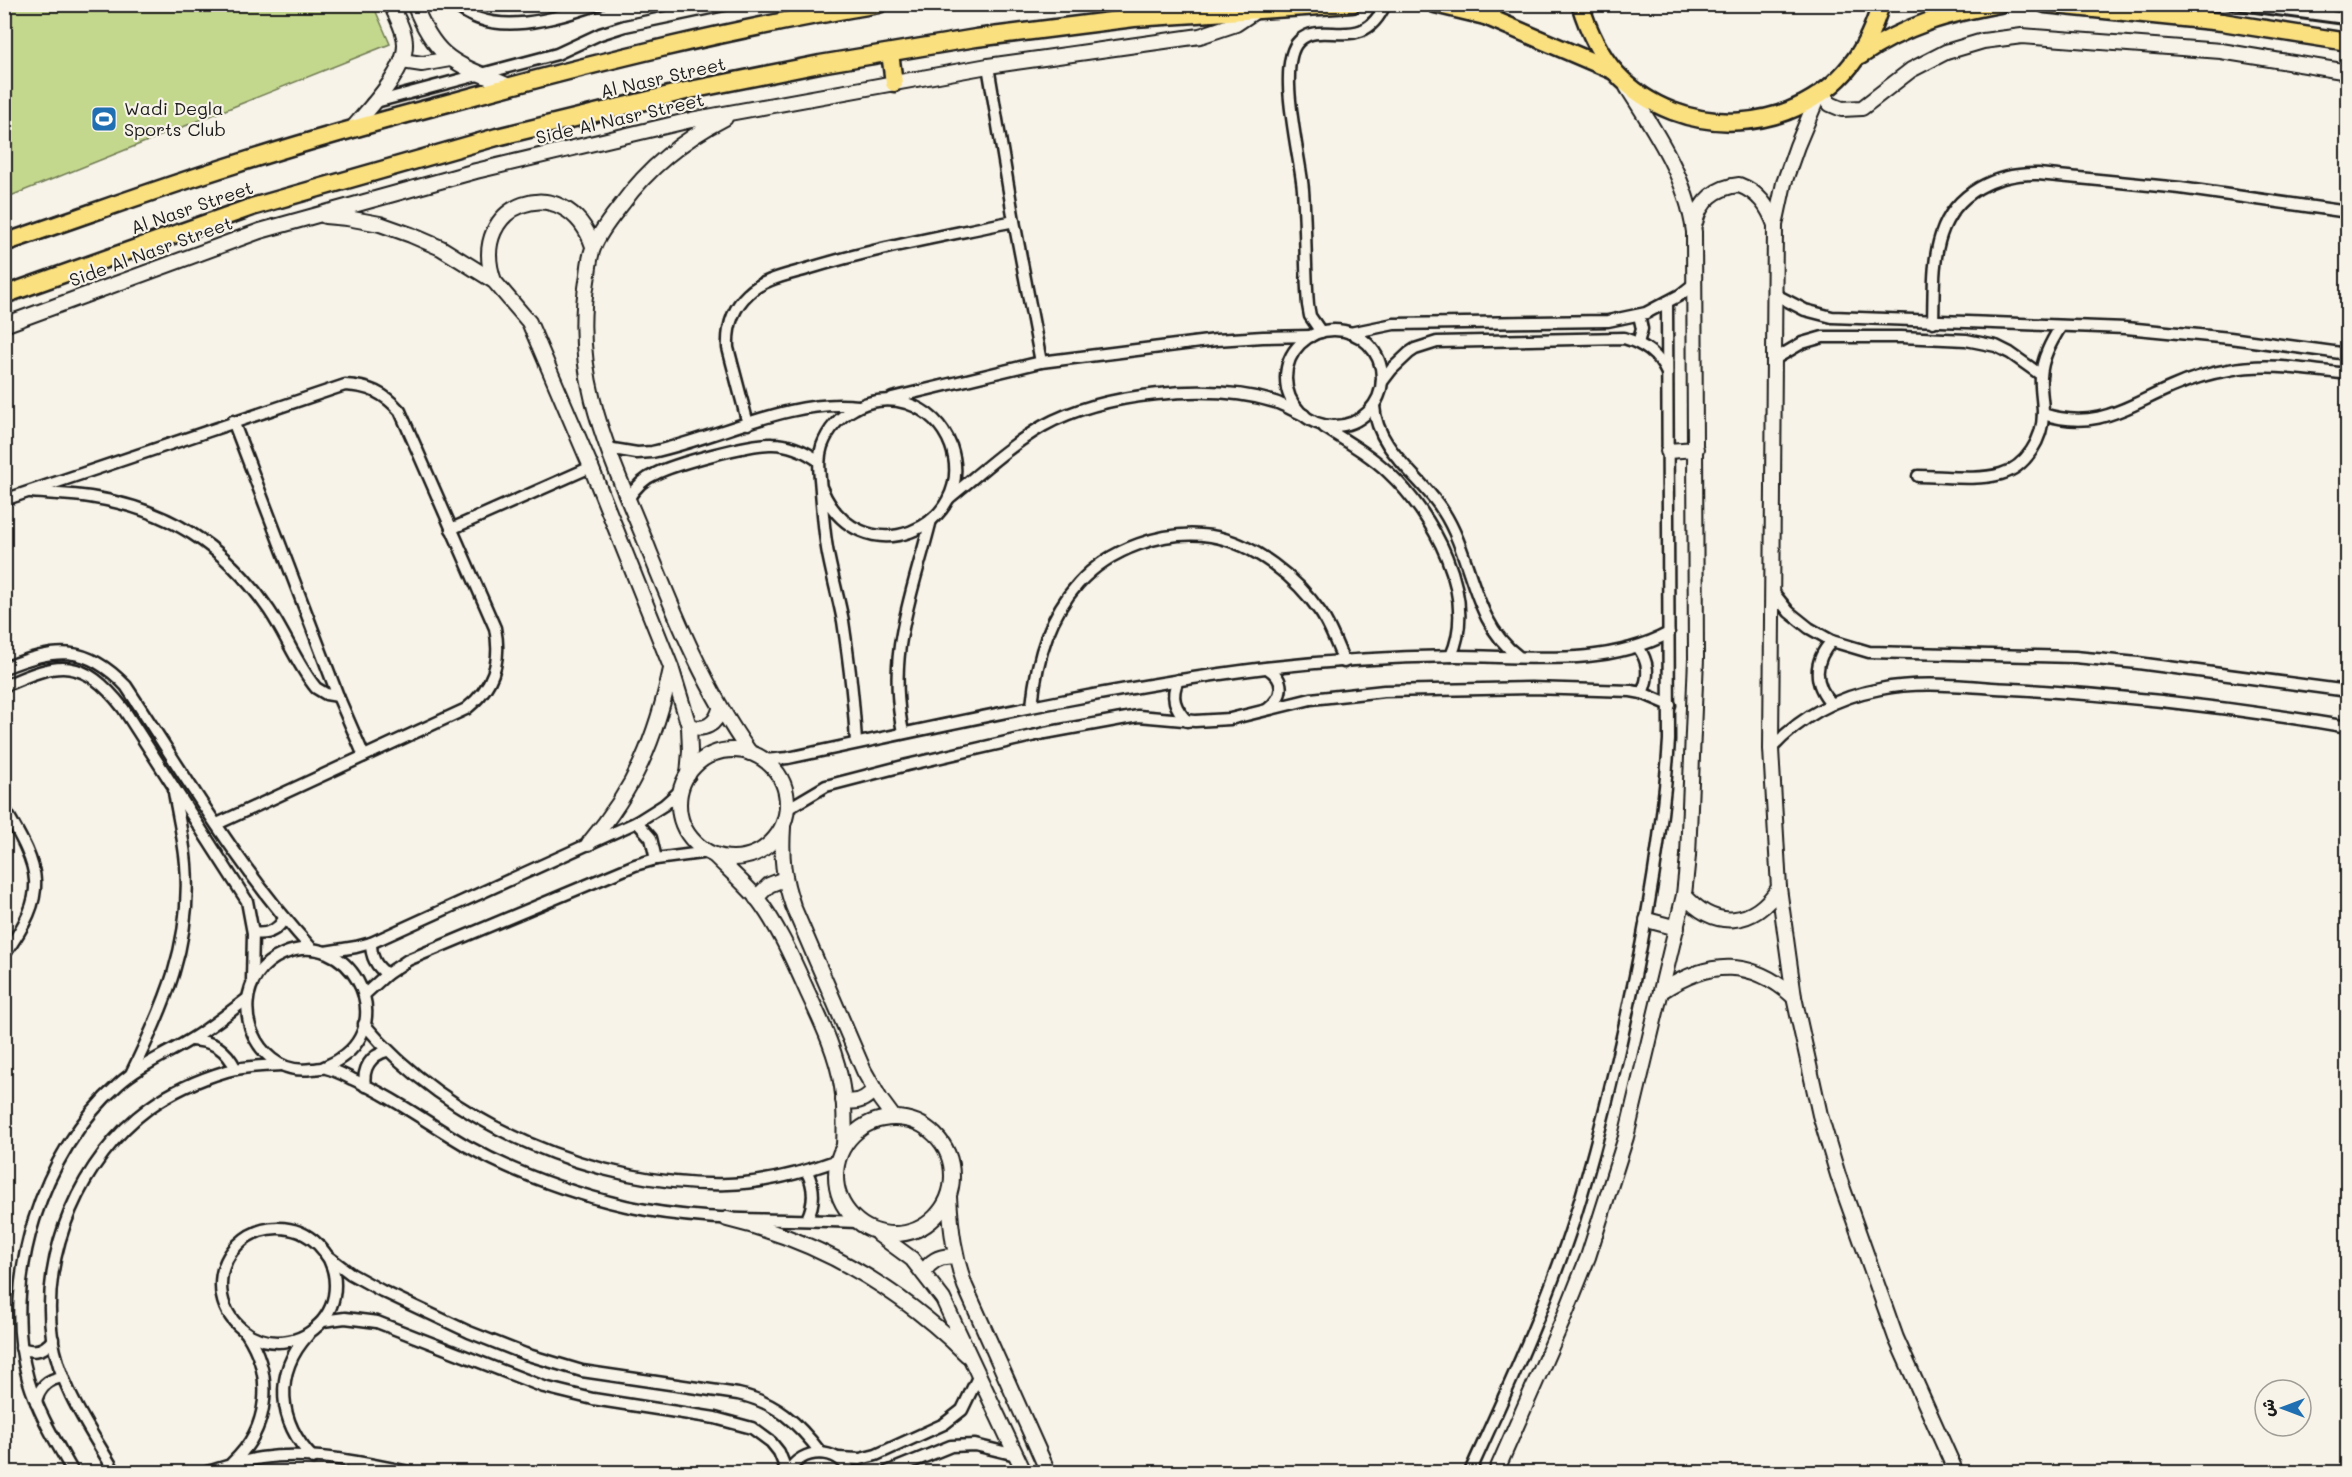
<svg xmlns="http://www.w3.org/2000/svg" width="2352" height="1477" viewBox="0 0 2352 1477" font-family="Mali,'Playpen Sans Arabic',sans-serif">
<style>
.green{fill:#c4d88d;stroke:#707a54;stroke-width:1.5}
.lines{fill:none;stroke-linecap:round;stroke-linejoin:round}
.minor-casing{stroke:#1c1c1c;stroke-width:15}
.tertiary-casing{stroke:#1c1c1c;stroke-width:18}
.primary-casing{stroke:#1c1c1c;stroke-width:21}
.minor{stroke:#f7f3e8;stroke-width:10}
.tertiary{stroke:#f7f3e8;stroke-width:14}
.primary{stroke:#fbe080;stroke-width:16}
.rail{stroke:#1c1c1c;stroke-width:3}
.labels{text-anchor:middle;stroke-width:4.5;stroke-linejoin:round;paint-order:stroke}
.street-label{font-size:18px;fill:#1c1c1c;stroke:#f7f3e8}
.poi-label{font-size:18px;fill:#1c1c1c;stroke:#f7f3e8;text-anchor:start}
</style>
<rect width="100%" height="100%" fill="#f7f3e8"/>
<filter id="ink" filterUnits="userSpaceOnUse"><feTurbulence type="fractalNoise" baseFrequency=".0167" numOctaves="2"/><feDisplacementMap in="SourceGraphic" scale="12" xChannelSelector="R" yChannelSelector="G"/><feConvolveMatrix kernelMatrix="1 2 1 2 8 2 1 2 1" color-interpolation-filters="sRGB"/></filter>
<g filter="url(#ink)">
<path class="green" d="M5,4L373,5L390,44L13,195L4,194Z"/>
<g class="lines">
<defs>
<g id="minor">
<path d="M455,4C492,40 557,18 599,4"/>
<path d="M988,66L1014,221L1041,362"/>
<path d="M372,103L557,54L600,34L625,26L729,4"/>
<path d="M1774,294L1805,310L1832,317L2126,328L2230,338L2348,354"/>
<path d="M1933,322C1934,294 1932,262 1941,235C1955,192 1996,173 2038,174L2180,188L2348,212"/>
<circle cx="1334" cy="378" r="48"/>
<path d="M1321,332L1310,316L1308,305C1305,267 1306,228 1303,190C1301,159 1275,64 1299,41C1322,18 1363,56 1385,4"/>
<path d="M1350,333L1394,324L1608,321L1646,313L1680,295L1695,283"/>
<path d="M1638,343L1642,329L1639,315"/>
<path d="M1773,360L1802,343L1823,337H1901L1966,340L1996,346L2010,353L2041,375"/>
<path d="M1382,382L1392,369L1409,353L1415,349L1437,342L1624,338C1644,344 1658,354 1667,373"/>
<path d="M892,398L1041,362L1216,340L1263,337L1311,336"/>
<path d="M1374,406C1377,451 1421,476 1443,511C1473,557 1472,622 1518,656"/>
<path d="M2043,414C2097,431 2125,407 2172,387C2190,379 2210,373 2229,370C2268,362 2309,370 2348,374"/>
<path d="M233,421L338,696L364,756"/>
<path d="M748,424L728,348C727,328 732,309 748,294C763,279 787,275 807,269C875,248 944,236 1014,221"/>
<path d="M1324,427C1346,441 1369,454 1388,472C1433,514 1478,595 1451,656"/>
<path d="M607,448L637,453L652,452C719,438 789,398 858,406"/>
<path d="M1918,476C1943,476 1977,481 2001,474C2026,467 2043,439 2043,413C2043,401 2040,389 2041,377C2042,358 2051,342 2061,326"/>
<path d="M821,487C858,579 979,528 951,446C943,425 927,410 906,403C889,398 869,400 854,409C839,417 828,430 822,446C817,461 820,475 821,491C823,514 824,536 829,559C833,579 839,600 843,621C849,661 854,701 856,743"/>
<path d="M31,492C51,494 71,494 90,497C168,509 224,545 269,610C286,635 297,665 316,688L326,694L338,696"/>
<path d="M949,498C980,473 1009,446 1043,426C1102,393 1210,382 1275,402C1284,405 1294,411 1304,415"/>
<path d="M628,499C635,488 643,479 655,474C674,464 751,443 772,444C790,444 805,451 819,461"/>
<path d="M4,500L345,385C369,386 384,393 400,411L495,628C502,662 493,688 466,709L217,824"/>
<path d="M451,529L591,467"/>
<path d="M1773,592L1789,612L1809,628L1832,641L1869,652L2075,657L2138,663L2348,691"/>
<path d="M1832,641C1813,661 1813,684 1832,704"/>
<path d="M1638,647C1649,662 1650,676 1642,693"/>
<path d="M4,668C55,648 85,643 126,686C185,775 240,871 312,949"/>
<path d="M1267,668C1286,680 1284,696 1268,709"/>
<path d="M1178,680C1170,697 1175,708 1187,721"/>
<path d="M4,686C59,661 83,657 123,708L247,901L253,933L252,980"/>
<path d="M1032,706C1036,662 1048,617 1078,584C1109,549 1164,529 1211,536C1254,543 1297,578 1321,613C1331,628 1337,645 1344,662"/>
<path d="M903,732C886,653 912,596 931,520"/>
<path d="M1771,749C1800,717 1837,697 1880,689C1922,680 1970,687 2012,689C2124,695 2237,708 2348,727"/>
<path d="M764,760L788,758C946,725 1104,688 1265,668C1326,661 1393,657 1455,656C1526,656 1603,668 1669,633"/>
<path d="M4,808C42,872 49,892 4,955"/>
<path d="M787,809L826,786L907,765L1045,733L1138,716L1195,721L1230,719L1311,699L1384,691L1531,688L1631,691L1642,693L1670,705"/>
<path d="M637,822L651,838L656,859"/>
<path d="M253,933C267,935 277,931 284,919"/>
<path d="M371,943C371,956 375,966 387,974"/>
<path d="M325,952L356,947L371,943L637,822L664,805L682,789"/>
<path d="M364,995L387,974L408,960L635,865L656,859L709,852"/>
<path d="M364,1024C448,1124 597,1188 728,1184C766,1183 802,1173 838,1160"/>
<path d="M191,1040C214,1041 226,1049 236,1069"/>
<path d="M324,1067C330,1064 336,1062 341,1058C399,1019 347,926 283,954C238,973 237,1031 272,1059C283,1068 298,1071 312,1069C317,1069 322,1067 326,1068C335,1070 344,1075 352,1079C393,1097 429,1124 467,1146C515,1173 572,1193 626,1206C702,1223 780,1218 857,1222"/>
<path d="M131,1074C165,1004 192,944 186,864C184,840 178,816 174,792"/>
<path d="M365,1086C362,1068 371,1055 387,1051"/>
<path d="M807,1172C815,1188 815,1203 807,1219"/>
<circle cx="278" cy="1285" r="57"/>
<path d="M326,1255L351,1274L382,1291L469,1332L525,1354L582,1371L738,1394C776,1402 798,1423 821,1453"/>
<path d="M317,1326L323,1321L345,1318L377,1322L544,1387L593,1399L715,1418L752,1428L771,1442L779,1452L787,1472"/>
<path d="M308,1335C273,1373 278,1422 313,1458"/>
<path d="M21,1348C34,1353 45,1351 53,1339"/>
<path d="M36,1402C39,1387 48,1379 63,1377"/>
<path d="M838,1458L860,1459L876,1455L944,1424L962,1410L978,1377"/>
<path d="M232,1463C270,1428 274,1376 247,1334"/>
<path d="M73,1472C56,1442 38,1413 28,1379C0,1280 42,1151 119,1084C139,1066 165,1055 188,1041C209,1029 228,1013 247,999"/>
<path d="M115,1472C90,1429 60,1388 52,1337C40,1254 81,1158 149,1108C171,1092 200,1079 227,1071C244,1066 262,1066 281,1065"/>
<path d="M207,1472C225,1467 242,1461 261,1458C310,1451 361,1462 409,1472"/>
<path d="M788,1472C803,1447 836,1447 851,1472"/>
<path d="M887,1472L951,1446L975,1445L1016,1455"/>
<path d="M1470,1472C1507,1390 1546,1307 1574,1220C1595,1153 1612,1083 1627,1014C1647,923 1663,833 1669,740L1667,302"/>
</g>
<g id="tertiary">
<path d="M414,4C437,62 456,63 509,86"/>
<path d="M402,61L422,64L450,59"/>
<path d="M1822,93L1830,104L1842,109L1862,108L1911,70L1946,52L1983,41L2022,36L2221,51L2348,72"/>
<path d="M1818,96L1797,146L1784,183L1775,225L1771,749L1779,888L1794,997L1820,1115L1838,1175L1896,1338L1956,1472"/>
<path d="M725,118C684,139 649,167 622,204C612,217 600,231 594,246C589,256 589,270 587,281C571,377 609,452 644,538C674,612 703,687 750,753"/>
<path d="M352,129C369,108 406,72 405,44C405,30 396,17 391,4"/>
<path d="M325,216L347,218L380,224L411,235L441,248L494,281L529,322L591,467L671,667L689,726L690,751L688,775"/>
<path d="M1695,223C1700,201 1716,187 1739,185C1758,192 1768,206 1775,225"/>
<path d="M494,281C466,203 566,167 593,246"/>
<path d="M4,325L260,231L476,171L691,120L988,66L1200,36L1236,24L1257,10"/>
<path d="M1668,451L1696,449"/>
<path d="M689,726C704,731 716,725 720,709"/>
<circle cx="733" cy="804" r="54"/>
<path d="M783,827C781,857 783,877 793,906L864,1071L880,1099L894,1118"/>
<path d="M589,843C635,789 656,738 671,669"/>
<path d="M714,855C728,869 743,882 756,897C778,925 793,960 808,993C822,1023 837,1054 842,1087C845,1107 845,1126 844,1146"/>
<path d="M1684,895C1715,930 1753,927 1779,888"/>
<path d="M756,898L769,885L784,879"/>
<path d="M1647,920L1677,928"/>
<path d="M1662,991C1709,960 1751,958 1794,997"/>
<path d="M843,1100C856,1104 866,1100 874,1089"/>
<circle cx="894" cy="1176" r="58"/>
<path d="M949,1197C951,1230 954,1255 965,1286L1048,1472"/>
<path d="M727,1219C820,1241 900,1289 967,1355"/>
<path d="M878,1234L912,1259L943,1299L1024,1472"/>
<path d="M924,1272C931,1260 941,1255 955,1257"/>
<path d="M1496,1472L1562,1322L1588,1257L1626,1137L1684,895L1688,856L1696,658L1694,232C1687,179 1656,132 1627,87"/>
</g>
<g id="primary">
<path d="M1435,4L1485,16L1614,71"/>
<path d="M1580,4C1588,30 1598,53 1616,73C1680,143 1801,137 1856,58C1868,42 1875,23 1881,4"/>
<path d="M2045,4L2222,22L2348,42"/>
<path d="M1485,16L1499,4"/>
<path d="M890,53L894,83"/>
<path d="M1860,56C1906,25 1946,14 2000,4"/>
<path d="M4,243C81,217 156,189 233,165C304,142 376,122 448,103C590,64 733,28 879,4"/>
<path d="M4,295L252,207L497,137L690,90L820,64L976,38L1134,18L1352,4"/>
</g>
</defs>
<use href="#minor" class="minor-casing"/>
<use href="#tertiary" class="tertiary-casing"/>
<use href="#primary" class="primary-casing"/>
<use href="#minor" class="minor"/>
<use href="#tertiary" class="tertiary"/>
<use href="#primary" class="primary"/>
<g class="rail">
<path d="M2191,4L2348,25"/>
<path d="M2291,4L2348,13"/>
</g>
</g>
</g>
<defs>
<symbol id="stadium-square" viewBox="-11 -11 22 22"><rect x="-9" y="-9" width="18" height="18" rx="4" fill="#1f6fb2" stroke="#f7f3e8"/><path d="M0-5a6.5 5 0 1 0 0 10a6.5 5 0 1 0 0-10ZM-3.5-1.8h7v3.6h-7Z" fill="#fff"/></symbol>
</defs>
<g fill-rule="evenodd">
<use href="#stadium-square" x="89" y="104" width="30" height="30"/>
</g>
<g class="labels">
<g class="street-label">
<text transform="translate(663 78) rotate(-13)" y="6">Al Nasr Street</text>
<text transform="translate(620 119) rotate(-13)" y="6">Side Al Nasr Street</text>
<text transform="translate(192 208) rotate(-19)" y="6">Al Nasr Street</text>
<text transform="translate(151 252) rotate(-20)" y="6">Side Al Nasr Street</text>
</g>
<g class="poi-label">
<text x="124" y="115">Wadi Degla<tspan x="124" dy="21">Sports Club</tspan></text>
</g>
</g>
<rect width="2352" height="1477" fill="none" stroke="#f7f3e8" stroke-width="24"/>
<rect x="12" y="12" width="2328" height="1453" fill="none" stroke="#1c1c1c" stroke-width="2" filter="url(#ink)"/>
<g transform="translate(2283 1408) rotate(270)"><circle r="28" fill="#f7f3e8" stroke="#9f9d96" stroke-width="1.5"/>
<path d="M0-4.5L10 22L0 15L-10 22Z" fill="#1f6fb2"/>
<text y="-9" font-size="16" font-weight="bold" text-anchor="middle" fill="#1c1c1c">ش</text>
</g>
</svg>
